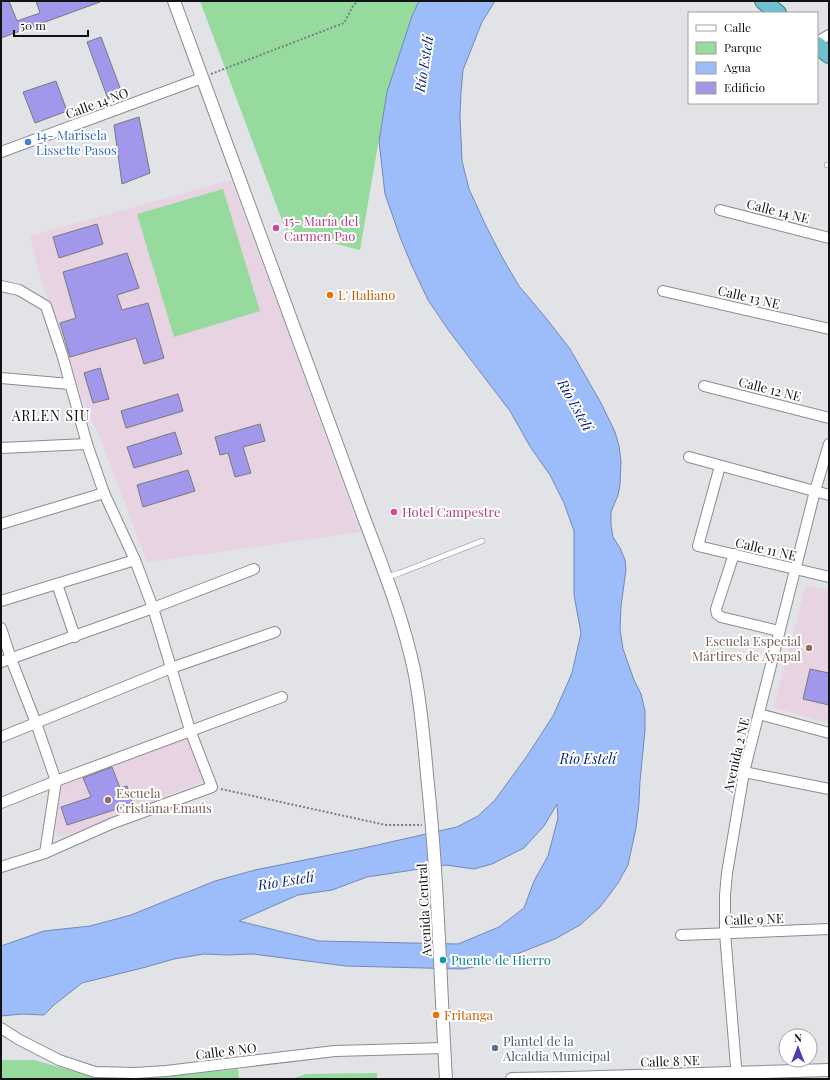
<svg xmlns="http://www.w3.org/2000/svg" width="830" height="1080" viewBox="0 0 830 1080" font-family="'Playfair Display',serif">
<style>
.education{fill:#e7d3e2}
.green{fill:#96da9e}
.water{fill:#9dbcfa;stroke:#7389b5;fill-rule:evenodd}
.building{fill:#a298eb;stroke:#79787c}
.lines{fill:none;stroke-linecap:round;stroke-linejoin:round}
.service-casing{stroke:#8b8c90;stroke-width:6}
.minor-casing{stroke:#8b8c90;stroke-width:12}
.tertiary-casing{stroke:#8b8c90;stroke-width:14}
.trunk-casing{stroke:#357985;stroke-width:18}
.path{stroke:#7c7d7f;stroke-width:2;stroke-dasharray:2 2;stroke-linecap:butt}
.service{stroke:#fff;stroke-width:5}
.minor{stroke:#fff;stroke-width:10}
.tertiary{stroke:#fff;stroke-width:12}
.trunk{stroke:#6cc0cf;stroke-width:16}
.shop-dot{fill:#3f7fe0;stroke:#fff;stroke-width:1.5}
.hotel-dot{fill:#d1479c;stroke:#fff;stroke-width:1.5}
.food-dot{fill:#e8710a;stroke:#fff;stroke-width:1.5}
.education-dot{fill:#8d6e63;stroke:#fff;stroke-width:1.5}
.culture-dot{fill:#0f9aa8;stroke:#fff;stroke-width:1.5}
.service-dot{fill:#5c6f8a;stroke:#fff;stroke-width:1.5}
.labels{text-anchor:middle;stroke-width:4;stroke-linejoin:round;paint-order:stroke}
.street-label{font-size:13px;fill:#111213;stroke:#fff}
.shop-label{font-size:13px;fill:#366cbe;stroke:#fff;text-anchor:start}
.hotel-label{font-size:13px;fill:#b23c85;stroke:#fff;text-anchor:start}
.food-label{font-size:13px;fill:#c56008;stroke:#fff;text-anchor:start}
.education-label{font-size:13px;fill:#785e54;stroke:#fff;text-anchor:end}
.culture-label{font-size:13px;fill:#0d838f;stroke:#fff;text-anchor:start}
.service-label{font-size:13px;fill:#4e5e75;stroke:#fff;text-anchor:start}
.water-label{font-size:14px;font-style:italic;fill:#011d73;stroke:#fff}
.neighbourhood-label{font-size:14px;letter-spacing:1px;fill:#111213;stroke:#fff}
</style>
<rect width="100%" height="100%" fill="#e2e3e7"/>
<g class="education">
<path d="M231,180L294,349L360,532L147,562L99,435L81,397L57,322L46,294L38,269L30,236Z"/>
<path d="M806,585L829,590V724L774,707Z"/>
<path d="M187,736L205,781L66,836L56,835V824L62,783Z"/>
</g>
<g class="green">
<path d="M200,1H419L412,16L387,92L360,250L286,231Z"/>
<path d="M223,189L260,311L174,337L137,214Z"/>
<path d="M1,1060H34L98,1078L177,1075L238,1069L239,1079H1Z"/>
<path d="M377,1073V1079H291L306,1074Z"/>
</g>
<path class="water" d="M419,1H495L482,22L463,70L461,92L460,116L462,161L469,189L486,226L502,257L519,286L546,318L570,349L601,403L615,432L619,446L621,461L620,485L618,495L611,512V525L613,537L620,548L625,560L626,570L621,606L620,629L623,649L634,680L641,694L645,711V731L640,781L639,803L636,828L628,865L618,883L610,894L600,907L580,925L555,939L494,963L463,969L346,966L253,954L227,955L204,954L174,959L146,967L82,983L54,1005L44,1015L22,1014L1,1016V946L44,931L90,926L131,915L215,881L255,870L364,848L457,827L478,816L495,800L527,756L553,716L572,673L581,633L574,595V531L564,503L550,475L531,448L510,411L449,331L428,300L412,266L400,237L385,194L379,141L387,92L412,16ZM557,804L558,818L548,856L534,881L524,908L499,927L458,944L319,941L239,921L298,895L332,890L367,877L446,865L474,869L492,864L524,848L544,826Z"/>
<g class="building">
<path d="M1,1H9L17,21L40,13L36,1H100V2L1,38Z"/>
<path d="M101,37L122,93L108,99L87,42Z"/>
<path d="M56,81L67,111L35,123L23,92Z"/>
<path d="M139,117L150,173L122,184L114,125Z"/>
<path d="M97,224L103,244L59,258L53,237Z"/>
<path d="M127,253L139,288L117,295L122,310L148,303L164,358L144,364L136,338L70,357L60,323L76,318L63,272Z"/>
<path d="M100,368L109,399L93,403L84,373Z"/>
<path d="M178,394L183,411L126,428L121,411Z"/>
<path d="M260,424L265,441L243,447L251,473L235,477L228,453L220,455L215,437Z"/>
<path d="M175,432L182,454L134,468L127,447Z"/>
<path d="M188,470L195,491L143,507L137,485Z"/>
<path d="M810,669L829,673V705L803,699Z"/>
<path d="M112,767L120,788L127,786L133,804L67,825L61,807L91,797L83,778Z"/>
</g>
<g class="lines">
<defs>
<g id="service">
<path d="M827,165H829"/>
<path d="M387,577L400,573L482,541"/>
</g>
<g id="minor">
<path d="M817,42L829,35"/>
<path d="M1,152L202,78"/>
<path d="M720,210L829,238"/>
<path d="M1,286L19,290L46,306L62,354L87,444L104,493L135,560L153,608L190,730L212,787L113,823L45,853L1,867"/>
<path d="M663,291L829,329"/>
<path d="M1,378L70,384"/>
<path d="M704,386L829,418"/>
<path d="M1,448L87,444"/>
<path d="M689,457L829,495"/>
<path d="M720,466L698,546L829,577"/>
<path d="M1,524L104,493"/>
<path d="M734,554L716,609L717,614L721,617L779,631"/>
<path d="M57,584L75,637"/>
<path d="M1,601L135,560"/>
<path d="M1,628L11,659L36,723L56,781L45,853"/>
<path d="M1,662L153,608L254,569"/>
<path d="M759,714L829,733"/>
<path d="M1,737L171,668L275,632"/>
<path d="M744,772L829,789"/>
<path d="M1,803L56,781L282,697"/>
<path d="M681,935L829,929"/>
<path d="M1,1028L18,1039L59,1060L95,1072L135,1073L166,1071L335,1051L444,1048"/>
<path d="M737,1079L725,933V895L727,873L744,772L815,491L829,444"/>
</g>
<g id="tertiary">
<path d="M174,1L364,518C383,568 403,618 414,670C421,704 424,740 427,775C438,876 440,978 446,1079"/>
<path d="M512,1079L569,1078L829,1070"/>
</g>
<g id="trunk">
<path d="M763,1L778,13"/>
<path d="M817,45L829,55"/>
</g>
</defs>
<use href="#service" class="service-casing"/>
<use href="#minor" class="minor-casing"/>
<use href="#tertiary" class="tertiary-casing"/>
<use href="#trunk" class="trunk-casing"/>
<g class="path">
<path d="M211,74L344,23L353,6L358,1"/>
<path d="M221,789L386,825H422"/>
</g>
<use href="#service" class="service"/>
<use href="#minor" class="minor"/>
<use href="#tertiary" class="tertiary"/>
<use href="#trunk" class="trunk"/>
</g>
<circle class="shop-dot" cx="28" cy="142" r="4"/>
<g class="hotel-dot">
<circle cx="276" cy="228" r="4"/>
<circle cx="394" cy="512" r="4"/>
</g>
<g class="food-dot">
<circle cx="330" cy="295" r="4"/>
<circle cx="436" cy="1015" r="4"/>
</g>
<g class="education-dot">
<circle cx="809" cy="648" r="4"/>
<circle cx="108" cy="800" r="4"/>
</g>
<circle class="culture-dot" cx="443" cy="960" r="4"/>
<circle class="service-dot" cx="495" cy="1048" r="4"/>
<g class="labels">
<g class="street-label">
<text transform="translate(97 103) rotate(-20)" y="5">Calle 14 NO</text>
<text transform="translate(778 211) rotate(14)" y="5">Calle 14 NE</text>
<text transform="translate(749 297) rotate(13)" y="5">Calle 13 NE</text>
<text transform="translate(770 389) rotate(14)" y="5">Calle 12 NE</text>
<text transform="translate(766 549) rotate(13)" y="5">Calle 11 NE</text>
<text transform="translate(736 755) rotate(-77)" y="5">Avenida 2 NE</text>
<text transform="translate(424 910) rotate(-93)" y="5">Avenida Central</text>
<text transform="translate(754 919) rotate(-2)" y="5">Calle 9 NE</text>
<text transform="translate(226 1051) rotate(-7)" y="5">Calle 8 NO</text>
<text transform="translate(670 1061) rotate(-2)" y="5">Calle 8 NE</text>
</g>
<g class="shop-label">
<text x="36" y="140">14- Marisela<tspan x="36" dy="15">Lissette Pasos</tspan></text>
</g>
<g class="hotel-label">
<text x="284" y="226">15- María del<tspan x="284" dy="15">Carmen Pao</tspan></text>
<text x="402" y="517">Hotel Campestre</text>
</g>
<g class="food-label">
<text x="338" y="300">L' Italiano</text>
<text x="444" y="1020">Fritanga</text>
</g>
<g class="education-label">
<text x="801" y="646">Escuela Especial<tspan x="801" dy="15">Mártires de Ayapal</tspan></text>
<text x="116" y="798" text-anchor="start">Escuela<tspan x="116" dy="15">Cristiana Emaús</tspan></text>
</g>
<g class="culture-label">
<text x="451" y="965">Puente de Hierro</text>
</g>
<g class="service-label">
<text x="503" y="1046">Plantel de la<tspan x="503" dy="15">Alcaldia Municipal</tspan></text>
</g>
<g class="water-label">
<text transform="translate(424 64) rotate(-81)" y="5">Río Estelí</text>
<text transform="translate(575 405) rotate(61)" y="5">Río Estelí</text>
<text x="588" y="764">Río Estelí</text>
<text transform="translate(286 881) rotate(-9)" y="5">Río Estelí</text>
</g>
<g class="neighbourhood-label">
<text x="51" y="421">ARLEN SIU</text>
</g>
</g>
<rect width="830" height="1080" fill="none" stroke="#111213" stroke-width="4"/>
<rect x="688" y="12" width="130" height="92" fill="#ffffff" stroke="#a0a0a1"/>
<rect x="696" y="25" width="20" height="6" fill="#ffffff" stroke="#a0a0a1"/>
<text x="724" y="32" font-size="12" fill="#111213">Calle</text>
<rect x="696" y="42" width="20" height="12" fill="#96da9e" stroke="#a0a0a1"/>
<text x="724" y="52" font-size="12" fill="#111213">Parque</text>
<rect x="696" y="62" width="20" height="12" fill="#9dbcfa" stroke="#a0a0a1"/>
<text x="724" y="72" font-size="12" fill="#111213">Agua</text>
<rect x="696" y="82" width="20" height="12" fill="#a298eb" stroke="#a0a0a1"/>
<text x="724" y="92" font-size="12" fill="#111213">Edificio</text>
<g transform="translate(798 1048)"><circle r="19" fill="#ffffff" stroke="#a0a0a1"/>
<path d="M0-3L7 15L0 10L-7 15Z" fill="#5739b1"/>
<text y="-6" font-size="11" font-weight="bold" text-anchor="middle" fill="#111213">N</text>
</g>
<path d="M14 30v6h74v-6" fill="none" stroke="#111213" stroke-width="2"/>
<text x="20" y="30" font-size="12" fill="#111213" stroke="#ffffff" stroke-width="3" paint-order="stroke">50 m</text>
</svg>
